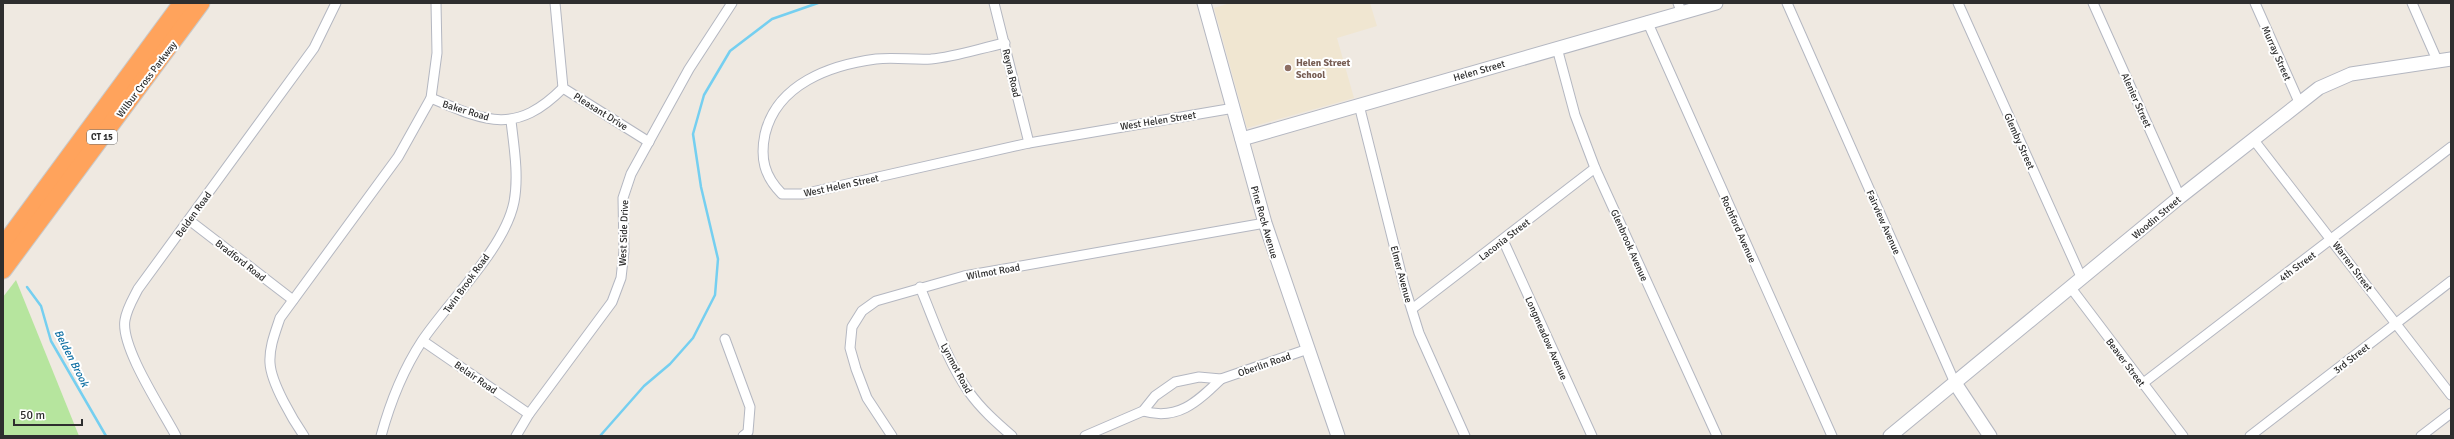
<svg xmlns="http://www.w3.org/2000/svg" width="2454" height="439" viewBox="0 0 2454 439" font-family="Signika,sans-serif">
<style>
.education{fill:#f0e6d1}
.green{fill:#b6e59e}
.lines{fill:none;stroke-linecap:round;stroke-linejoin:round}
.stream{stroke:#75cff0;stroke-width:2.5}
.street-casing{stroke:#b4b7c1;stroke-width:11}
.secondary-casing{stroke:#b4b7c1;stroke-width:15}
.highway-casing{stroke:#c9c9c9;stroke-width:19}
.street{stroke:#fff;stroke-width:9}
.secondary{stroke:#fff;stroke-width:13}
.highway{stroke:#ffa35c;stroke-width:17}
.education-dot{fill:#8d6e63;stroke:#fff;stroke-width:1.5}
.labels{text-anchor:middle;stroke-width:4;stroke-linejoin:round;paint-order:stroke}
.shield{fill:#fff;stroke:#6d6d6d;stroke-width:1}
.shield-label{font-size:9px;font-weight:bold;fill:#2e2e2e}
.street-label{font-size:10px;fill:#2e2e2e;stroke:#fff}
.education-label{font-size:10px;font-weight:bold;fill:#785e54;stroke:#fff;text-anchor:start}
.water-label{font-size:11px;font-style:italic;fill:#0d6fa3;stroke:#fff}
</style>
<rect width="100%" height="100%" fill="#efe9e1"/>
<path class="education" d="M1230,3H1370L1377,26L1337,38L1354,98L1247,128L1214,8Z"/>
<path class="green" d="M16,280L79,436H3V297Z"/>
<g class="lines">
<g class="stream">
<path d="M27,287L41,306L51,341L106,436"/>
<path d="M600,436L644,386L670,364L693,338L715,295L718,259L701,187L693,134L704,95L730,51L772,19L818,3"/>
</g>
<defs>
<g id="street">
<path d="M555,3L563,88L649,142"/>
<path d="M994,3L1029,143"/>
<path d="M1678,3L1681,11"/>
<path d="M1787,3L1955,383"/>
<path d="M1958,3L2082,279"/>
<path d="M2093,3L2180,197"/>
<path d="M2255,3L2299,102"/>
<path d="M2412,3L2437,60"/>
<path d="M1647,21L1832,436"/>
<path d="M1005,43C981,48 955,57 931,59C913,60 894,57 876,59C830,65 777,84 765,134C760,158 764,176 782,194H803L1029,143L1234,108"/>
<path d="M1557,48L1575,115L1595,168L1717,436"/>
<path d="M431,98C487,122 516,135 563,88"/>
<path d="M1359,105L1404,285L1419,333L1465,436"/>
<path d="M2253,139L2451,395"/>
<path d="M189,220L293,300"/>
<path d="M1503,240L1592,436"/>
<path d="M920,287C935,323 947,361 969,392C981,409 997,423 1012,436"/>
<path d="M2071,288L2183,436"/>
<path d="M1412,309L1595,168"/>
<path d="M725,339L750,407L748,432L743,436"/>
<path d="M423,341L529,414"/>
<path d="M2142,384L2451,147"/>
<path d="M1143,411C1178,421 1197,402 1221,379"/>
<path d="M176,436C163,411 120,347 125,320C127,308 133,299 138,289L314,48L336,3"/>
<path d="M304,436C293,420 271,383 270,363C269,348 275,333 280,318L398,157L431,98L437,53L436,3"/>
<path d="M381,436C390,403 403,370 422,341C448,302 505,248 514,202C519,176 514,147 511,121"/>
<path d="M516,436L529,414L612,302L621,278L624,251L623,198L631,174L689,69L732,3"/>
<path d="M892,436L867,398L856,369L850,348L852,327L862,311L876,301L964,276L1265,223"/>
<path d="M1085,436L1143,411L1155,396L1175,382L1199,377L1221,379L1308,349"/>
<path d="M2250,436L2451,281"/>
<path d="M2421,436L2451,413"/>
</g>
<g id="secondary">
<path d="M1204,3L1265,223L1338,436"/>
<path d="M1242,139L1716,3"/>
<path d="M1955,383L1990,436"/>
<path d="M1890,436L2180,197L2319,88L2351,74L2451,59"/>
</g>
<g id="highway">
<path d="M3,246L182,3"/>
<path d="M3,270L201,3"/>
</g>
</defs>
<use href="#street" class="street-casing"/>
<use href="#secondary" class="secondary-casing"/>
<use href="#highway" class="highway-casing"/>
<use href="#street" class="street"/>
<use href="#secondary" class="secondary"/>
<use href="#highway" class="highway"/>
</g>
<circle class="education-dot" cx="1288" cy="68" r="4"/>
<g class="labels">
<rect class="shield" x="87" y="130" width="30" height="14" rx="3"/>
<g class="shield-label">
<text x="102" y="140">CT 15</text>
</g>
<g class="street-label">
<text transform="translate(2277 53) rotate(66)" y="4">Murray Street</text>
<text transform="translate(1479 70) rotate(-16)" y="4">Helen Street</text>
<text transform="translate(1012 73) rotate(77)" y="4">Reyna Road</text>
<text transform="translate(146 79) rotate(-53)" y="4">Wilbur Cross Parkway</text>
<text transform="translate(2137 100) rotate(66)" y="4">Alenier Street</text>
<text transform="translate(466 110) rotate(17)" y="4">Baker Road</text>
<text transform="translate(601 111) rotate(32)" y="4">Pleasant Drive</text>
<text transform="translate(1158 120) rotate(-9)" y="4">West Helen Street</text>
<text transform="translate(2020 141) rotate(66)" y="4">Glemby Street</text>
<text transform="translate(841 185) rotate(-12)" y="4">West Helen Street</text>
<text transform="translate(193 214) rotate(-54)" y="4">Belden Road</text>
<text transform="translate(2156 217) rotate(-40)" y="4">Woodin Street</text>
<text transform="translate(1265 222) rotate(74)" y="4">Pine Rock Avenue</text>
<text transform="translate(1884 222) rotate(66)" y="4">Fairview Avenue</text>
<text transform="translate(1739 229) rotate(66)" y="4">Rochford Avenue</text>
<text transform="translate(623 233) rotate(-88)" y="4">West Side Drive</text>
<text transform="translate(1504 239) rotate(-38)" y="4">Laconia Street</text>
<text transform="translate(1630 245) rotate(66)" y="4">Glenbrook Avenue</text>
<text transform="translate(241 260) rotate(38)" y="4">Bradford Road</text>
<text transform="translate(2297 266) rotate(-37)" y="4">4th Street</text>
<text transform="translate(2353 266) rotate(53)" y="4">Warren Street</text>
<text transform="translate(993 271) rotate(-10)" y="4">Wilmot Road</text>
<text transform="translate(1402 274) rotate(75)" y="4">Elmer Avenue</text>
<text transform="translate(466 283) rotate(-54)" y="4">Twin Brook Road</text>
<text transform="translate(1547 338) rotate(66)" y="4">Longmeadow Avenue</text>
<text transform="translate(2351 358) rotate(-38)" y="4">3rd Street</text>
<text transform="translate(2126 362) rotate(53)" y="4">Beaver Street</text>
<text transform="translate(1264 364) rotate(-19)" y="4">Oberlin Road</text>
<text transform="translate(957 368) rotate(62)" y="4">Lynmot Road</text>
<text transform="translate(476 377) rotate(35)" y="4">Belair Road</text>
</g>
<g class="education-label">
<text x="1296" y="66">Helen Street<tspan x="1296" dy="12">School</tspan></text>
</g>
<g class="water-label">
<text transform="translate(72 358) rotate(63)" y="4">Belden Brook</text>
</g>
</g>
<rect width="2454" height="439" fill="none" stroke="#2e2e2e" stroke-width="8"/>
<path d="M14 419v6h68v-6" fill="none" stroke="#2e2e2e" stroke-width="2"/>
<text x="20" y="419" font-size="12" fill="#2e2e2e" stroke="#ffffff" stroke-width="3" paint-order="stroke">50 m</text>
</svg>
